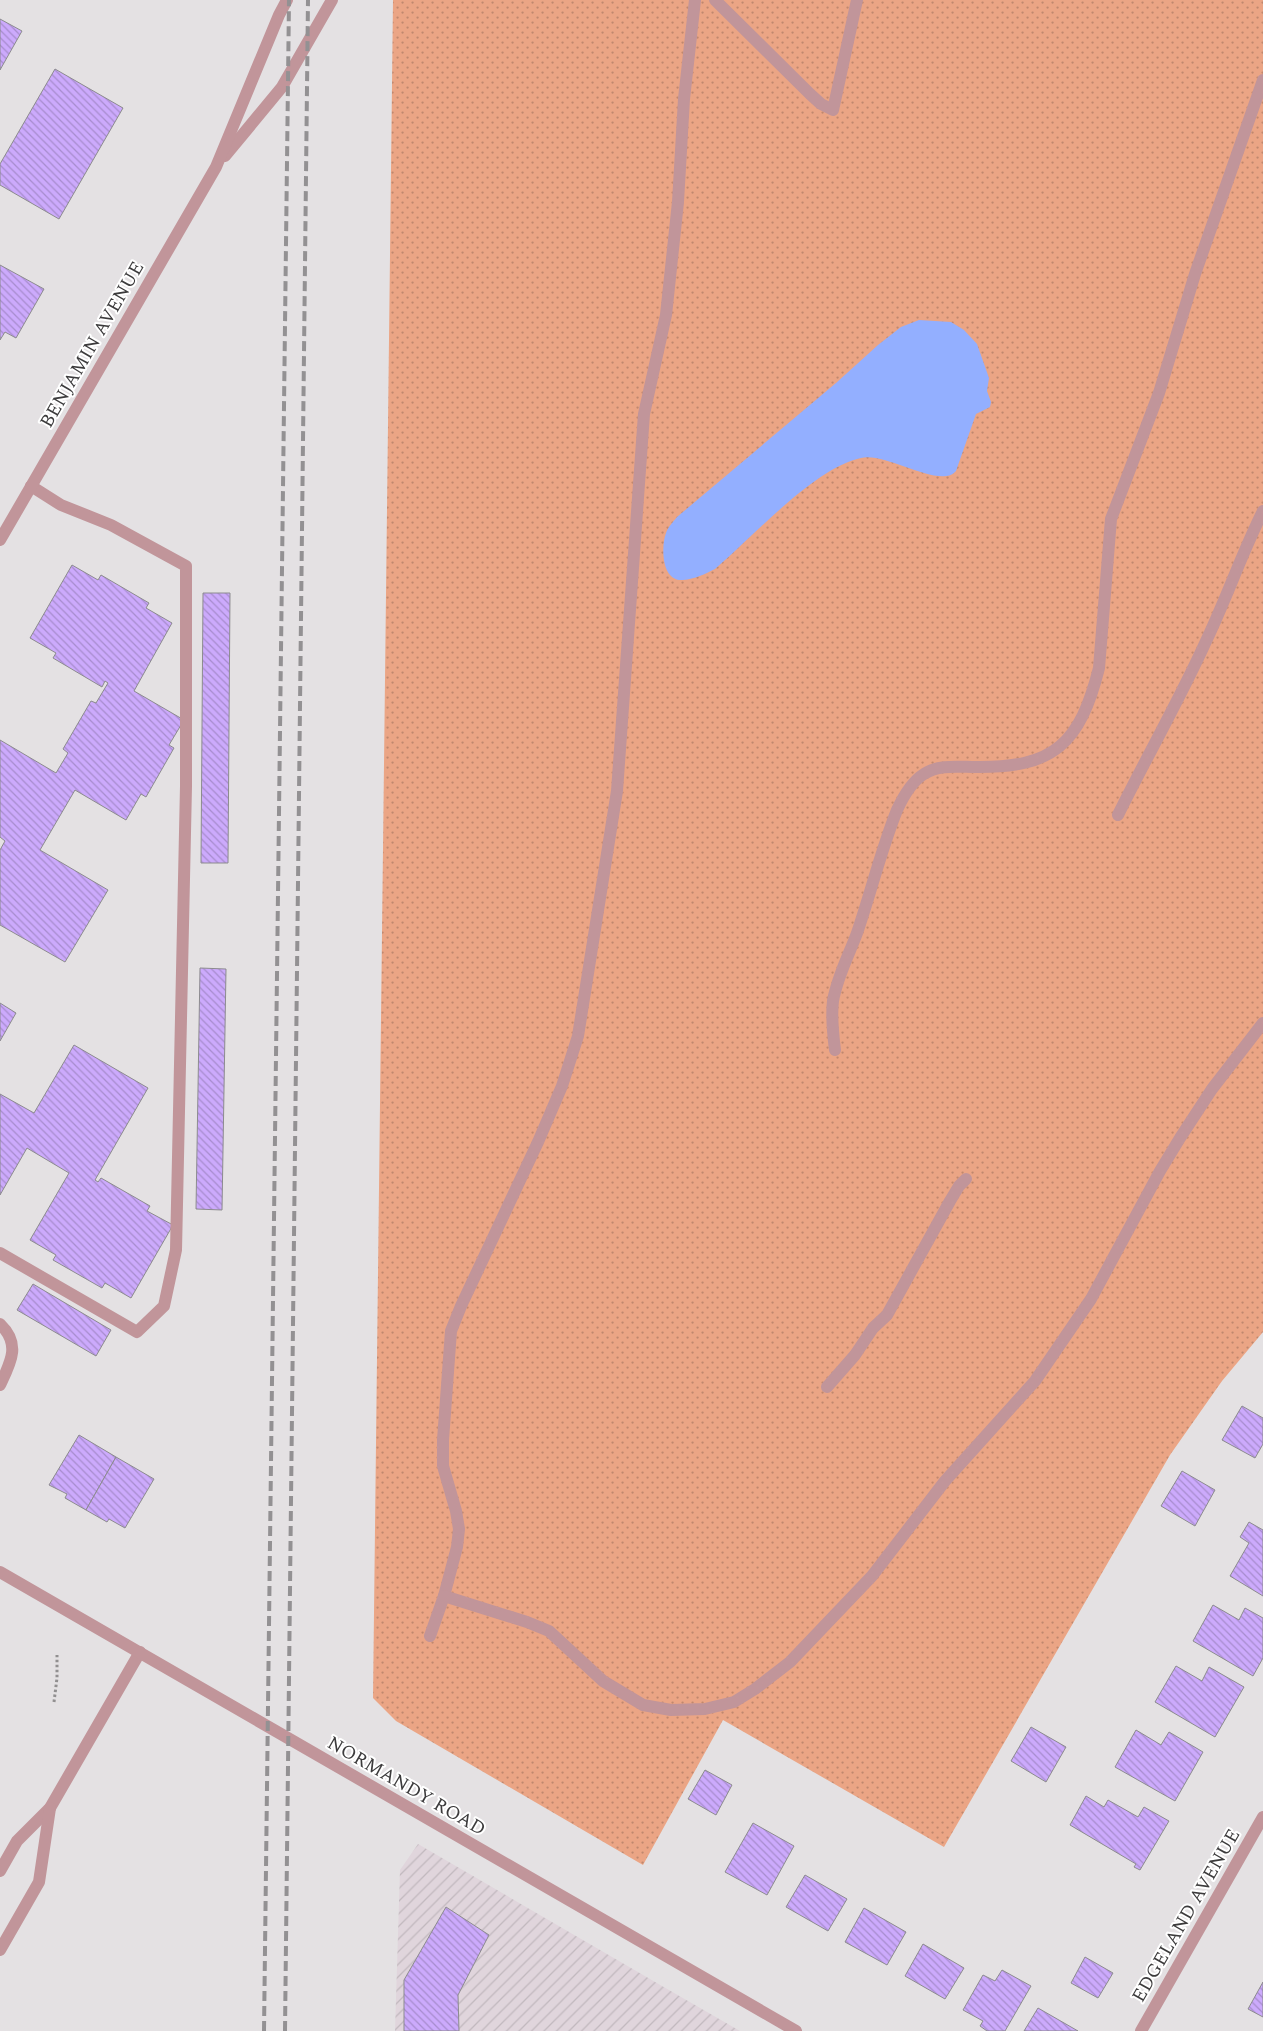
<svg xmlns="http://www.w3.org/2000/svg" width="1263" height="2031" viewBox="0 0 1263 2031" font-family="Spectral,serif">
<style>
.industrial{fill:url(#industrial-furrows)}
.grass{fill:url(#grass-dots)}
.water{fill:#93afff}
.building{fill:url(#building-back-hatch);stroke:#8c8b8e}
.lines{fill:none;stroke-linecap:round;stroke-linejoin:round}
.path{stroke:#918f90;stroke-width:3;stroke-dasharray:2.5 2.5;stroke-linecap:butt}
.service{stroke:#c1959a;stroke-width:12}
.minor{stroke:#c1959a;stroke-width:12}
.tertiary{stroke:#c1959a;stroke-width:12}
.rail{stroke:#939193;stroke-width:4;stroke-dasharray:10 5;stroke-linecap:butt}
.labels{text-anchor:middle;stroke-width:4;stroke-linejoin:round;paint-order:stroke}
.street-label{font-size:19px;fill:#3c3b3c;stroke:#fff}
</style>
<defs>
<pattern id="industrial-furrows" width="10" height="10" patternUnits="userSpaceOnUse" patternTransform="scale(1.25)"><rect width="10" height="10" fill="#e0d5dc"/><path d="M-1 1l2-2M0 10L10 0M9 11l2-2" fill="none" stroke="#c1b8be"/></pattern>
<pattern id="grass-dots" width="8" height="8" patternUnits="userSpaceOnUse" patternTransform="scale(1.25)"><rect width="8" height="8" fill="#eba585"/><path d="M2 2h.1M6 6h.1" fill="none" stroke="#c0886e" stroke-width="1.8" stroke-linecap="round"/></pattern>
<pattern id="building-back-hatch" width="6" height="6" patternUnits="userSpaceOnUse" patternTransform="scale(1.25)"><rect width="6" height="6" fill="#ccaafc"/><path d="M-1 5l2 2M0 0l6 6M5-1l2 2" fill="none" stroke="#a78ccd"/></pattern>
</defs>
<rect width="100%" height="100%" fill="#e4e1e3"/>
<path class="industrial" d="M418,1844L662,1986L740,2031H395L400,1870Z"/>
<path class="grass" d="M393,0H1263V1332L1222,1381L1170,1455L944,1847L723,1720L643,1865L396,1721L373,1698Z"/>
<path class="water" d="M919,320L951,322L964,330L977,344L989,378L987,391L991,402L990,407L976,414L956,471C940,490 887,452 861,458C814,468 753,537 715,569C705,574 695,579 683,580C661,582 661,546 666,533C668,527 673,522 677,517L836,383L878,345L901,327Z"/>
<g class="building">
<path d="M0,19L22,31L0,70Z"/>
<path d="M55,69L123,108L59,219L0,185V164Z"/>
<path d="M0,265L44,289L16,338L5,332L0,340Z"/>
<path d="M72,565L98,580L101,575L149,603L146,608L172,623L134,691L184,720L169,745L174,748L146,797L141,794L126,820L75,790L40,850L108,890L65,962L0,925V850L5,841L0,837V740L56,773L68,753L63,749L91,701L96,703L108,683L105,681L102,687L53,658L56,653L30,638Z"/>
<path d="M203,593H230L228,863H201Z"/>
<path d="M200,968L226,969L222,1210L196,1209Z"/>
<path d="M0,1003L16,1013L0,1041Z"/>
<path d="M74,1045L148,1088L95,1180L98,1182L101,1178L150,1206L147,1211L173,1225L131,1298L105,1283L102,1288L53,1260L56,1255L30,1240L69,1173L27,1148L0,1195V1094L34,1113Z"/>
<path d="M33,1284L111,1330L96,1356L17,1310Z"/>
<path d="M1242,1406L1263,1418V1444L1255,1458L1222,1440Z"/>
<path d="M79,1435L116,1457L86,1510L65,1498L67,1494L49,1485Z"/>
<path d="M116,1457L154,1479L125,1528L109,1519L107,1522L86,1510Z"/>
<path d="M1182,1471L1215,1490L1195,1526L1161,1506Z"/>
<path d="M1249,1522L1263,1530V1596L1230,1576L1249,1543L1240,1537Z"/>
<path d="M1213,1605L1239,1620L1245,1608L1263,1618V1658L1253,1676L1193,1641Z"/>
<path d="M1176,1666L1202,1681L1209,1667L1244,1687L1215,1737L1155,1702Z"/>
<path d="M1031,1727L1066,1747L1046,1782L1011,1761Z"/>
<path d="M1136,1730L1161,1745L1169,1732L1203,1752L1175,1801L1115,1767Z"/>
<path d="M705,1770L732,1785L716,1815L688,1799Z"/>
<path d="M1086,1796L1104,1807L1108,1800L1138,1817L1144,1807L1169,1821L1140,1870L1134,1867L1136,1864L1070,1825Z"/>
<path d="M753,1823L794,1846L767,1895L725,1872Z"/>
<path d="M805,1875L847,1899L828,1931L786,1907Z"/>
<path d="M446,1907L489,1935L458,1995L459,2031H404V1980Z"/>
<path d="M864,1908L906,1932L887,1965L845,1942Z"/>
<path d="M923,1944L964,1968L945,1999L905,1976Z"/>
<path d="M1085,1957L1113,1973L1098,1998L1071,1983Z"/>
<path d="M1002,1970L1031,1986L1005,2031H987L980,2026L983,2021L963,2010L983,1975L995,1981Z"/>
<path d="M1263,1982V2017L1248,2009Z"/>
<path d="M1038,2008L1078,2031H1024Z"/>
</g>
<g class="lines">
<path class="path" d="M54,1702L57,1678V1655"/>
<g class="service">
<path d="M715,0L810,94L821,104L833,110L857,0"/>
<path d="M1118,815C1147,756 1180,699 1207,639C1227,597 1242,553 1263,511"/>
<path d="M835,1050C833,1034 831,1017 833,1001C837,977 849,955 857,933C871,892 881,850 897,810C903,797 911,782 924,774C939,764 959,767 976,767C1055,768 1080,743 1099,668L1111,519L1159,393L1195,274L1263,80"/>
<path d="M0,1253L137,1332L164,1306L176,1250L186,786V566L111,525L61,505L31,486"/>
<path d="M0,1324C21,1344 11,1362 0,1385"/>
<path d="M827,1387L855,1355L873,1328L887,1315L950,1201L959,1186L966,1179"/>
<path d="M444,1596L457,1547L459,1529L456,1511L443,1466V1440L451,1331L461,1306L538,1142L562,1086L578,1036L617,791L644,414L666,315L678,202L684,99L695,0"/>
<path d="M430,1636L444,1596L527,1622L549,1631L603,1681L643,1705L671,1710L705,1709L734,1702L755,1689L790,1662L872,1576L945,1481L1035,1381L1091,1299L1160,1171L1180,1138L1212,1089L1263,1023"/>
</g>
<g class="minor">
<path d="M225,156L282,87L332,0"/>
<path d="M0,540L216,167L279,15L287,0"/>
<path d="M0,1871L17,1841L50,1808L140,1652"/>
<path d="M0,1950L39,1882L50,1808"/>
<path d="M1141,2031L1263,1817"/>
</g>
<path class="tertiary" d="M0,1572L796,2031"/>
<g class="rail">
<path d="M264,2031L289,0"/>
<path d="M285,2031L308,0"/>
</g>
</g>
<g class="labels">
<g class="street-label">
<text transform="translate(91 344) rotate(-60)" y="7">BENJAMIN AVENUE</text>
<text transform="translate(407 1785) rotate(30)" y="7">NORMANDY ROAD</text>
<text transform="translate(1185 1915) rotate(-60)" y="7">EDGELAND AVENUE</text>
</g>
</g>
</svg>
